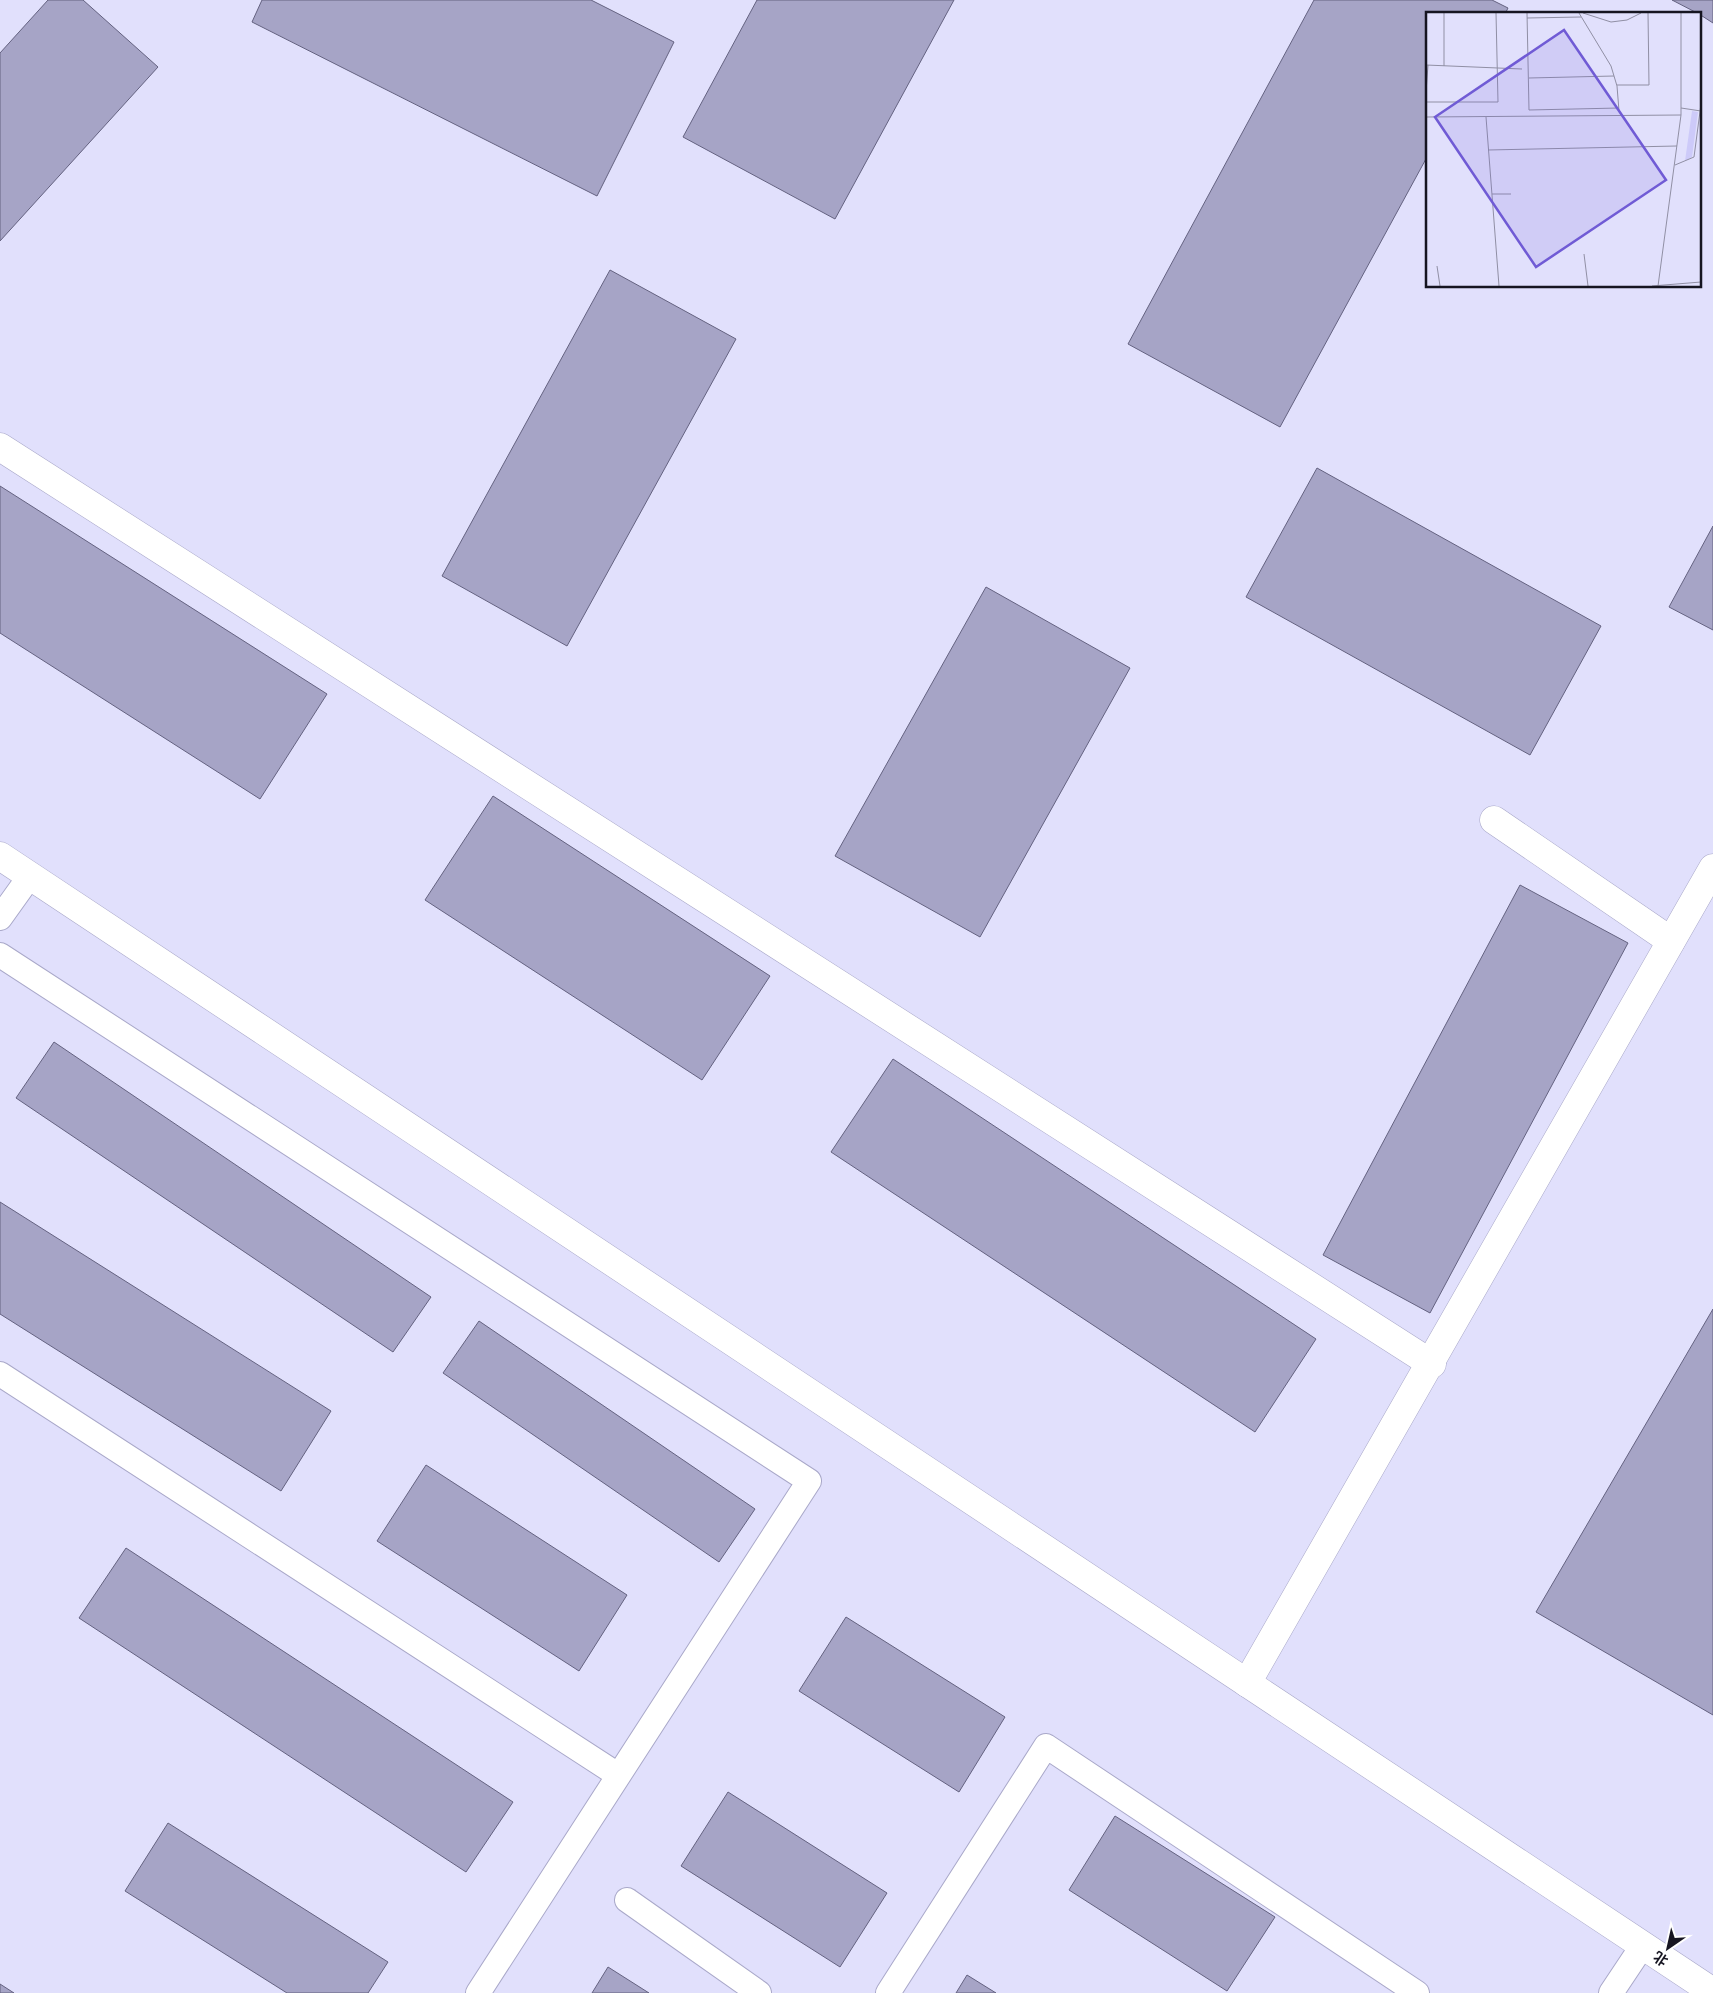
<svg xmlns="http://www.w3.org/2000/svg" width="1713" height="1993" viewBox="0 0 1713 1993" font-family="'Exo 2','Noto Sans SC',sans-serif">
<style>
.building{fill:#a6a4c6;stroke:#646280}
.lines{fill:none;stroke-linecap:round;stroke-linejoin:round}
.lane-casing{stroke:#a9a8c9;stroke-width:26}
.street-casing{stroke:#a9a8c9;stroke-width:29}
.lane{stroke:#fff;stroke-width:24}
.street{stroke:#fff;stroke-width:28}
.inset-road{fill:none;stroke:#908fa4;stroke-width:1}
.view{fill:#705bd5;fill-opacity:0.15;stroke:#705bd5;stroke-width:2.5}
.inset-edge{fill:none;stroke:#161521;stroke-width:2.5}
</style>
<rect width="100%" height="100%" fill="#e1e0fc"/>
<g class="building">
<path d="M48,0H83L158,67L0,241V53Z"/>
<path d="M262,0H591L674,42L597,196L252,22Z"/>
<path d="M757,0H954L835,219L683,137Z"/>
<path d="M1314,0H1492L1508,8L1505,14H1427V157L1280,427L1128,344Z"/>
<path d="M1672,0H1713V23L1699,14Z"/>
<path d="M610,270L736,339L567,646L442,576Z"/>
<path d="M1317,468L1601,626L1530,755L1246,597Z"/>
<path d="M0,486L327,694L260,799L0,633Z"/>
<path d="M1713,526V630L1669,607Z"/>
<path d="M986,587L1130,668L980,937L835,856Z"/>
<path d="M493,796L770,976L702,1080L425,900Z"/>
<path d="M1520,885L1628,943L1430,1313L1323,1255Z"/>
<path d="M54,1042L431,1297L393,1352L16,1098Z"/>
<path d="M893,1059L1316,1339L1255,1432L831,1152Z"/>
<path d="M0,1202L331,1411L281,1491L0,1314Z"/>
<path d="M1713,1309V1715L1536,1612Z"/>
<path d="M479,1321L755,1509L719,1562L443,1373Z"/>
<path d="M426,1465L627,1595L579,1671L377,1541Z"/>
<path d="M126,1548L513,1802L466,1872L79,1618Z"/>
<path d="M846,1617L1005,1717L959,1792L799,1691Z"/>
<path d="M728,1792L887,1893L840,1967L681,1866Z"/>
<path d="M1115,1816L1275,1917L1227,1991L1069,1890Z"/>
<path d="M168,1823L388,1962L368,1993H287L125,1891Z"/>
<path d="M608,1967L649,1993H592Z"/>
<path d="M967,1975L996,1993H956Z"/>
<path d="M0,1984L14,1993H0Z"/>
</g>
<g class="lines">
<defs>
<g id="lane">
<path d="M0,918L30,876"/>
<path d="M0,955L809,1481L478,1993"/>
<path d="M0,1374L618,1775"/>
<path d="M627,1900L759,1993"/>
<path d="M888,1993L1046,1746L1417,1993"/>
<path d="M1611,1993L1643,1945"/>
</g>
<g id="street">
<path d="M0,447L1432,1364"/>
<path d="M1494,820L1671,941"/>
<path d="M0,856L1713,1992"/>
<path d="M1247,1683L1713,868"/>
</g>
</defs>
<use href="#lane" class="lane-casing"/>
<use href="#street" class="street-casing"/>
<use href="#lane" class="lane"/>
<use href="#street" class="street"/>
</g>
<g transform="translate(1426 12)">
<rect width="275" height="275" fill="#e1e0fc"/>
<path d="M266,99L272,100L266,145L259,149Z" fill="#cdcaf9"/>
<path class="inset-road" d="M18,1V54M101,1L103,98L193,96M153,1L185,54L191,74L193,99M157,1L185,10L201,8L215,1M101,6L155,5M0,53L96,57M103,66L188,64M191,73H223L222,1M0,80L2,53M0,90H72L70,1M255,96L275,99M0,105L255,103M60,105L73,274M62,138L251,134M249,153L268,145L275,92M66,182H85M158,242L162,274M11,254L14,274M226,274L275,270M232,274L255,103V1"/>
<path class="view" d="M138,18L240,168L110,255L9,105Z"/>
<rect width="275" height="275" class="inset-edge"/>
</g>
<g transform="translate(1668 1948) rotate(214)" stroke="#ffffff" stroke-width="4" paint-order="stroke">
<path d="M0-4L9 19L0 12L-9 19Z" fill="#161521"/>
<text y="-8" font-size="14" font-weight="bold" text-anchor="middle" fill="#161521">北</text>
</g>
</svg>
